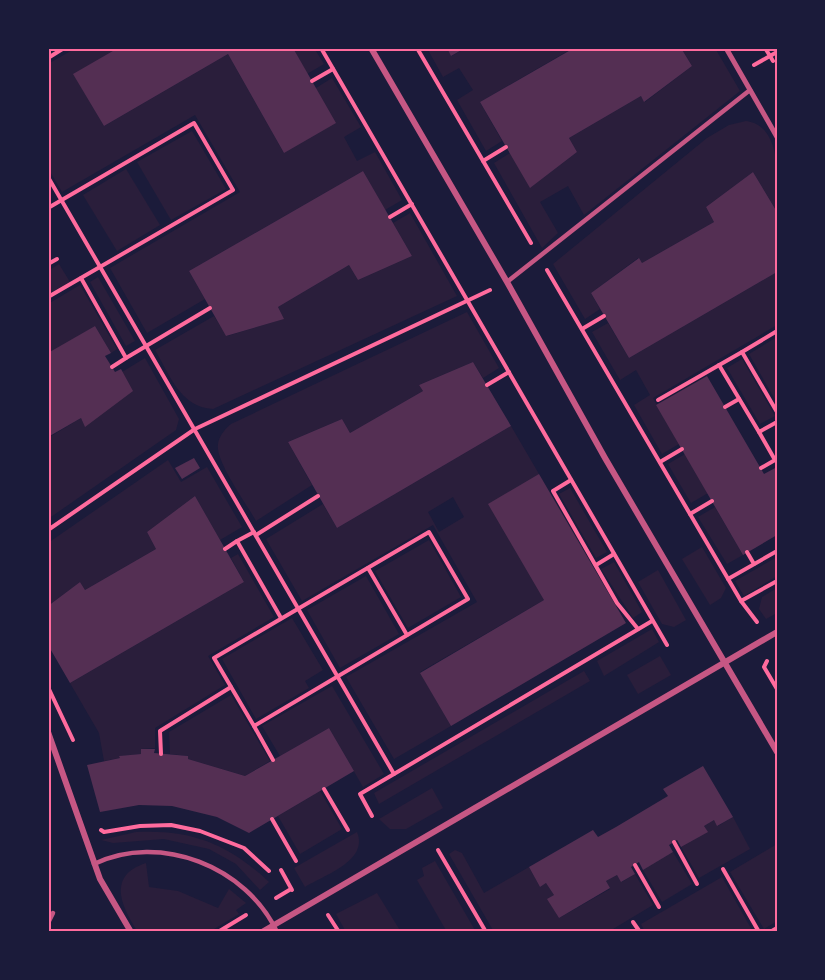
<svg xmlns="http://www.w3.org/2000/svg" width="825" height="980" viewBox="0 0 825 980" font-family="Arial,sans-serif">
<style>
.green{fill:#2a1e3b;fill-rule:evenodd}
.building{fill:#542f53}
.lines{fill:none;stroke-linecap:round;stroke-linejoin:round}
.path{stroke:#ff6b9d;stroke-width:4}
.service{stroke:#c65784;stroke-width:4.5}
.pedestrian{stroke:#c65784;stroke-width:5}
.minor{stroke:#c65784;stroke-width:6}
.neatline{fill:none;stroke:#ff6b9d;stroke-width:2}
</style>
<rect width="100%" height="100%" fill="#1b1b3a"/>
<g class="green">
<path d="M76,48H118L74,74L104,126L228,54L284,153L316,88L332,78L361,127L344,137L357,161L375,152L402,200L385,210L363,171L189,271L205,299L147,333L110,268L240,192L195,115L62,192L48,168V64Z"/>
<path d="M293,48H314L324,64L307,74Z"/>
<path d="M427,48H447L452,56L465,48H573L480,102L502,141L486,151L457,100L473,90L459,68L443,77Z"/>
<path d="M681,48H715L740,91L584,215L568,186L540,202L558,233L542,248L494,163L510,153L531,187L577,152L569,138L641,96L645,102L692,66Z"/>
<path d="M746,121C784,126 777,185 777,212L753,172L706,207L714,222L642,263L638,258L591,293L600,309L585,319L553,264L707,138L729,125Z"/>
<path d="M192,131L226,189L171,220L137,162Z"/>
<path d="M126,169L160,225L117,251L83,195Z"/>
<path d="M410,213L457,296L213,409C180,407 170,375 155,350L214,316L227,336L283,319L278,307L349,265L358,280L412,256L393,223Z"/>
<path d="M59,264L70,282L48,294V271Z"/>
<path d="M777,272V325L653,398L679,444L662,454L634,405L650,395L636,370L620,380L592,332L608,323L629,358Z"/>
<path d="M98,277L135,341L126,346L90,282Z"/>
<path d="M80,285L117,349L111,353L95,326L48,355V304Z"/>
<path d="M467,312L499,368L483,378L473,362L419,385L423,391L350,433L342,419L288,442L312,485L256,521C247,504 215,461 218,444C219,436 225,429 231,424Z"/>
<path d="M777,337V403L749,354Z"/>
<path d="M145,358L179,419L176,430L48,519V438L81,418L85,426L122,372Z"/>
<path d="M742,359L775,416L760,424L727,368Z"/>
<path d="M511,426L539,474L544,600L420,672L451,726L394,759L346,677L477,602L433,525L302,601L266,539L323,504L337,528ZM453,497L464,517L439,532L428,512Z"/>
<path d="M685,454L708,493L691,503L668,464Z"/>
<path d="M168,460L181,482L207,467L242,527L220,540L195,496L147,532L156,549L85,590L80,582L48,606V543Z"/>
<path d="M570,488L607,552L596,558L559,494Z"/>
<path d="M715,507L743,555L727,564L698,517Z"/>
<path d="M429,540L461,597L408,628L375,571Z"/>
<path d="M702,547L726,588L721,598L710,605L682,559Z"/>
<path d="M238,554L274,617L208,656L225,685L155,728V748L141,749V754L120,756V758L104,761L99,733L70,683L244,582L231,558Z"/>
<path d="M777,557V576L744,596L735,581Z"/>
<path d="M614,562L642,612L633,618L601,569Z"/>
<path d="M658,570L686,620L674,627L662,624L638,582Z"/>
<path d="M366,576L399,634L340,668L307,610Z"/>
<path d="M777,588V613L766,619L759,609L762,597Z"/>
<path d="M292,618L323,670L305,681L309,688L256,719L222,659Z"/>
<path d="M652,629L659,642L604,676L597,661Z"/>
<path d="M660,656L671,675L638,694L627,675Z"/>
<path d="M584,671L590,681L379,804L374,793Z"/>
<path d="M332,686L384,774L363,787L329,728L280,756L262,726Z"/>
<path d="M231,695L270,761L245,776L188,759V756L170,754L169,732Z"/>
<path d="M432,788L443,808L406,829H390L379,819Z"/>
<path d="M320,791L342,829L300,854L278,816Z"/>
<path d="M733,817L750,849L699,878L681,847L707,832L704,826L714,820L718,826Z"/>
<path d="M136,832C191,829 229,844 269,882L260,890L236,864L209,849L164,839L113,843L101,840Z"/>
<path d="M357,832C369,861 324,875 305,887L294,868Z"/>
<path d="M777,844V921L764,929L730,872Z"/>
<path d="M455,850L462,853L484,893L529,867L540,887L546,883L554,895L548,899L559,918L610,889L606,881L617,875L622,882L635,874L653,905L608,932H494L449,854Z"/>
<path d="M673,852L692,884L662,902L643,870Z"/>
<path d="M435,861L476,932H447L417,880L424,876L422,868Z"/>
<path d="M146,863L149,887L178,891L218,908L229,889L246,903L236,910L239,914L209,932H138C122,907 106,876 146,863Z"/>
<path d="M722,877L753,932H645L641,924Z"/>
<path d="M377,893L401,932H346L336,914Z"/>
</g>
<g class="building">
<path d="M118,48H293L336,123L284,153L228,54L104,126L73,74Z"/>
<path d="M447,48H465L451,56Z"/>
<path d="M574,48H681L692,66L644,102L641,96L569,138L577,152L530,188L480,102Z"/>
<path d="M363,171L412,256L358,280L349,265L278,307L284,319L226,336L189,271Z"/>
<path d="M753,172L777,212V272L629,358L591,293L639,258L642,263L714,222L706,207Z"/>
<path d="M95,326L111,353L105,356L115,372L121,369L133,391L85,427L81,418L48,437V353Z"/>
<path d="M473,362L511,426L337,528L288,442L342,419L350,433L423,391L419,385Z"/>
<path d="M707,376L764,474L777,467V535L743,555L656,405Z"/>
<path d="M194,458L200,468L182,479L175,468Z"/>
<path d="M539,474L626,623L451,726L420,673L544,600L488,504Z"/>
<path d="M195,496L244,582L70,683L48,645V606L80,582L85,590L156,549L147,532Z"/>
<path d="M329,728L354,771L249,833L217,817L172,806L139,805L100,812L87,765L120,758L119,756L141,754V749H155L154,753L188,756V759L245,776Z"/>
<path d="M703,766L733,817L717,826L714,820L704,826L708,832L681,847L677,840L669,845L673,852L643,870L639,862L631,867L635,874L621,882L617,875L606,881L610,888L559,918L547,899L554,895L546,883L540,887L529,867L593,830L598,837L616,827L668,796L663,789Z"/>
</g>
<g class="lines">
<g class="path">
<path d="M321,48L667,645"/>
<path d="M417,48L531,243"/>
<path d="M765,48L770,56L777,52"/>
<path d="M48,58L64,48"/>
<path d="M754,65L770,56L773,61"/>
<path d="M312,81L333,69"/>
<path d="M483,161L506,147"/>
<path d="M48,177L394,774L652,621"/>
<path d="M48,208L194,123L233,190L48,297"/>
<path d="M390,217L412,204"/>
<path d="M48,264L57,259"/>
<path d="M547,270L741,601L777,581"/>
<path d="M81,278L126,358L112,367"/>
<path d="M582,329L604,316"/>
<path d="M777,331L742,352L777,412"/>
<path d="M126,358L210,308"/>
<path d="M719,365L759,432L777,422"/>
<path d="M487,385L509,372"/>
<path d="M658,400L742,352"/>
<path d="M725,407L739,399"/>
<path d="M759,432L775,460L761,468"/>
<path d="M660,462L682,449"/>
<path d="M571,480L553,491L617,603L638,629"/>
<path d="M690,514L712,501"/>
<path d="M48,530L195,429L490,290"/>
<path d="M429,532L468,599L254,726L214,658Z"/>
<path d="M256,535L318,496"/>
<path d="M237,541L254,532"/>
<path d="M225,549L237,541L281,618"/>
<path d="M747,552L754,564"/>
<path d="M596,565L614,554"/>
<path d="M368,568L407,635"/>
<path d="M728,579L777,551"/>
<path d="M741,601L757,622"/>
<path d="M767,661L764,667L777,689"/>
<path d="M48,687L73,740"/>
<path d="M254,726L273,760"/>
<path d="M161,754L160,731L231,687"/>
<path d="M324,789L348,830"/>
<path d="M372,816L360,794L394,774"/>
<path d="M272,819L296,861"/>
<path d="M101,830L104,832L140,826L171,825L200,831L244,848L269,871"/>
<path d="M674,842L697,884"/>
<path d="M438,850L486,932"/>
<path d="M635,865L659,907"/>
<path d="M723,869L759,932"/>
<path d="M281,870L292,890"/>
<path d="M276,898L291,889"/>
<path d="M328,915L339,932"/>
<path d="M633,922L640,932"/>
<path d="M218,932L246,915"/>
<path d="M770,932L777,928"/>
</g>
<g class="service">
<path d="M507,282L750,90"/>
<path d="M94,864C160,832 247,867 277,932"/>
<path d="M48,923L53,913"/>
</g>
<path class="pedestrian" d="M726,48L777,137"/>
<g class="minor">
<path d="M371,48L507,282L605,458L777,752"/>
<path d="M48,732L100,879L131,932"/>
<path d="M262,932L777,632"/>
</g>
</g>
<rect width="825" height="980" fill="none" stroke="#1b1b3a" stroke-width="99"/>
<rect x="50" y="50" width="726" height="880" class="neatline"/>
</svg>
